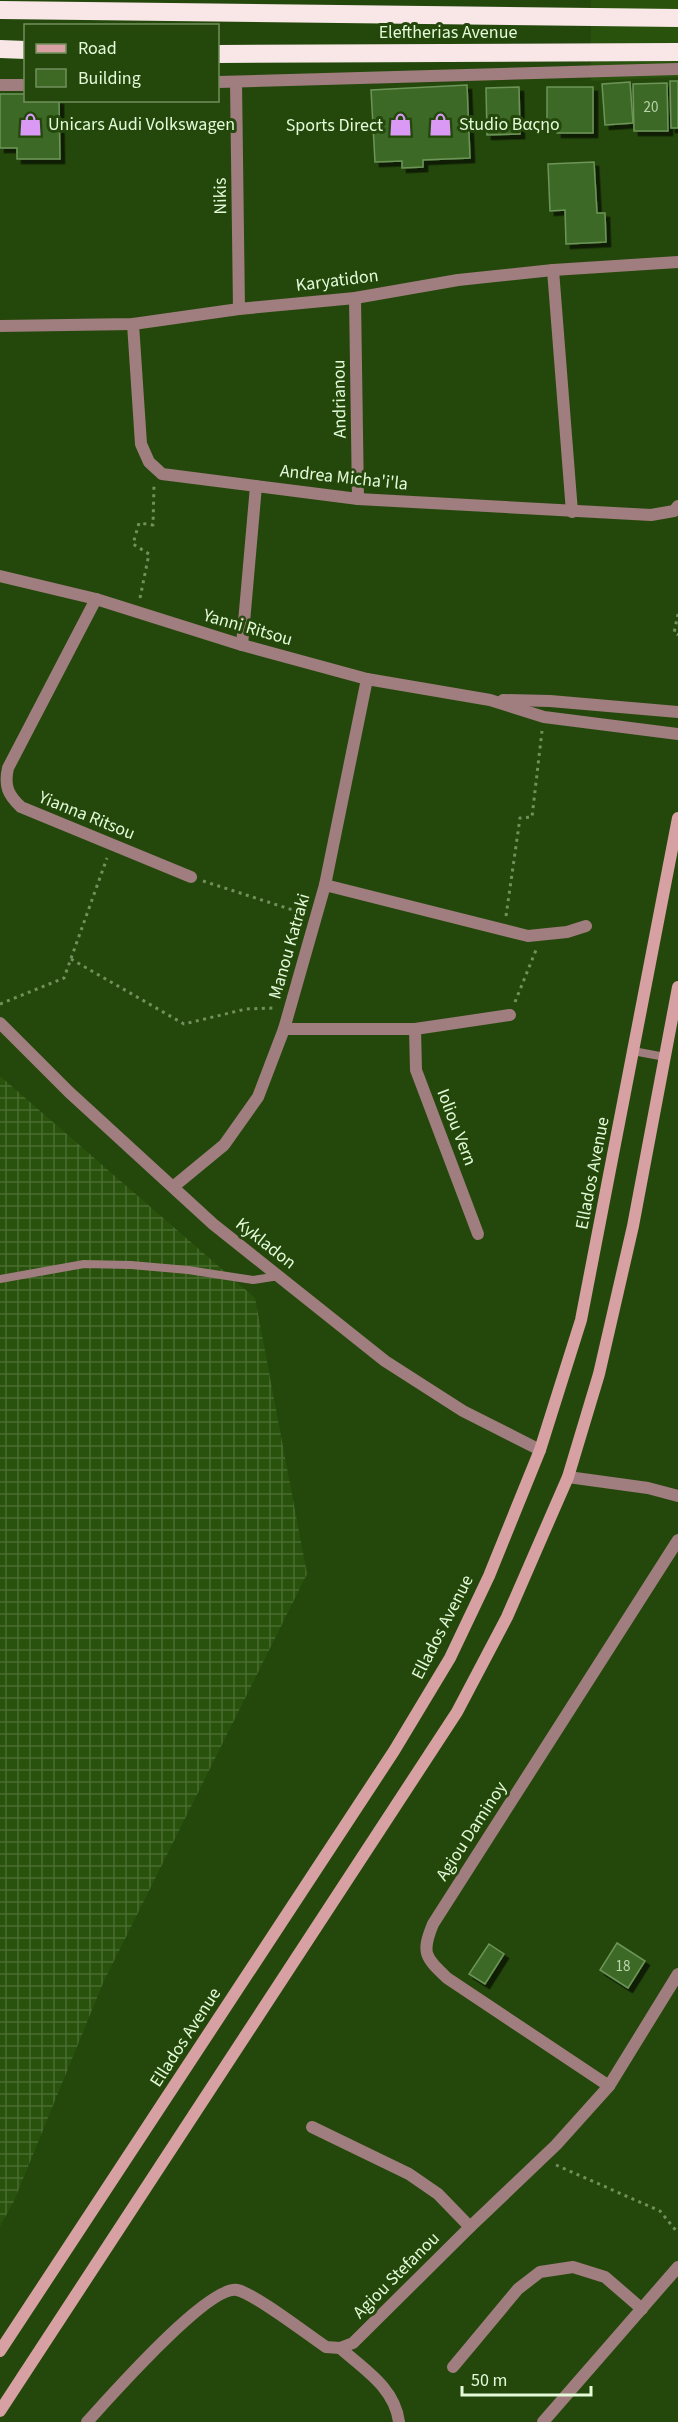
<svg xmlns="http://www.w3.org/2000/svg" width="678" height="2422" viewBox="0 0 678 2422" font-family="'Source Sans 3',sans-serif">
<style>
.built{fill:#29520c}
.industrial{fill:url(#industrial-grid)}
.building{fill:#3e6925;stroke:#6d9559;stroke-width:1.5;filter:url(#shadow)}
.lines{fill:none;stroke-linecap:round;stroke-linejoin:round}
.path{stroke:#71905e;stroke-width:3;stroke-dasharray:3 4.5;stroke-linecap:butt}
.lane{stroke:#a07d7e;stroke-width:8}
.street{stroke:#a07d7e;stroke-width:12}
.secondary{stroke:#d7a0a2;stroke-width:12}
.highway{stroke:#f9e7e8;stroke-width:18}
.labels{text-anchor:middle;stroke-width:6;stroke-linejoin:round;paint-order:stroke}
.number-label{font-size:15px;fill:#bad6ac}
.street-label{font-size:18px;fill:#e4fad9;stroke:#24480b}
.poi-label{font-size:18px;fill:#e4fad9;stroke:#24480b;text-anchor:start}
</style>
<defs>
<pattern id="industrial-grid" width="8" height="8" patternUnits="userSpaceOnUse" patternTransform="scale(1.5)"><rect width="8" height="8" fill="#29520c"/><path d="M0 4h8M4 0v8" fill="none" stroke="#486c2f"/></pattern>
<filter id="shadow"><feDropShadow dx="4.5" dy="4.5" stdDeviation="0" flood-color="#0009"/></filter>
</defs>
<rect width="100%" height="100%" fill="#24480b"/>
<path class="built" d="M591,0H678V77L591,81Z"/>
<path class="industrial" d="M0,1076L255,1298L307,1574L103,1983L14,2201L0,2226Z"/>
<g class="building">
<path d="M670,81H678V128H671Z"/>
<path d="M630,82L633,123L605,125L602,84Z"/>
<path d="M667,83L668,131H634L633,84Z"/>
<path d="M467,85L470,158L423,160V167L402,168V161L375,162L371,90Z"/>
<path d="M519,87L520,134L487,135L486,88Z"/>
<path d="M547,87H593V133H557V124H547Z"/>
<path d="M0,94H26V100H59L60,159H17V148H0Z"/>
<path d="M594,162L597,213H605L606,242L566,244L565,210L550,211L548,164Z"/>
<path d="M617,1943L645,1961L628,1988L600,1970Z"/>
<path d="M489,1944L504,1954L485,1984L469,1974Z"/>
</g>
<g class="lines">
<g class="path">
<path d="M140,598L149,554L133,544L139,523L153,525L154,485"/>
<path d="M678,614L674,633L678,635"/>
<path d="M203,881L302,913"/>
<path d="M506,916L520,818L532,817L542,731"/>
<path d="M71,959L184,1024L246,1009L276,1008"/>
<path d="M515,1002L536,950"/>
<path d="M0,1004L64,978L107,858"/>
<path d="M556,2165L660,2211L678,2233"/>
</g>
<g class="lane">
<path d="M633,1051L665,1057"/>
<path d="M0,1279L84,1264L131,1265L188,1270L253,1280L279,1276"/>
</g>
<g class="street">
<path d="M218,82L678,69"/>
<path d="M236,82L239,309"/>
<path d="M0,85H26"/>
<path d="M553,270L572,512"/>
<path d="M355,298L358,499"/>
<path d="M133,324L141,444L149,462L162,474L358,499L651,515L674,511L678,506"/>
<path d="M0,326L133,324L239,309L355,298L458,280L553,270L678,262"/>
<path d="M0,576L96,599L242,645L367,679L490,700L544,717L678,734"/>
<path d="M96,599L8,768C4,786 8,795 21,807L191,877"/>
<path d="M242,645L256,486"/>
<path d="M503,700L550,701L678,712"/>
<path d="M325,885L528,936L567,932L586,926"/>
<path d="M0,1023L69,1092L213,1224L385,1361L463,1411L540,1450"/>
<path d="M284,1029H415L510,1015"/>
<path d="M415,1029L416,1070L478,1234"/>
<path d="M173,1187L224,1145L258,1097L284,1029L325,885L367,679"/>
<path d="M568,1477L648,1488L678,1496"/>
<path d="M609,2086L447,1978C425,1957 421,1953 433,1924L678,1540"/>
<path d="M312,2127L409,2174L438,2194L470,2227"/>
<path d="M340,2348C364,2369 395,2388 399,2422"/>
<path d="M453,2367L518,2289L540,2272L573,2267L605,2277L642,2309"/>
<path d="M87,2422C109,2398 208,2285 237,2290C254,2293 308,2335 326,2347L340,2348L353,2343L470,2227L556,2145L609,2086L678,1974"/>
<path d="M543,2422L678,2267"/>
</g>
<g class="secondary">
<path d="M0,2351L394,1751L450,1658L489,1576L540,1450L581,1320L678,818"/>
<path d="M0,2411L457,1712L507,1617L568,1477L599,1374L633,1226L678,987"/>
</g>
<g class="highway">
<path d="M0,10L678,18"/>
<path d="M0,49L26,50"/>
<path d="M218,54L678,52"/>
</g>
</g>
<defs>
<symbol id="shop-bare" viewBox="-9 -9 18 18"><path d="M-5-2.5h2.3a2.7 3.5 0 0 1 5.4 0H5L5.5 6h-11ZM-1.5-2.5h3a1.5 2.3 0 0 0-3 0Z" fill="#db99f6" stroke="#24480b" stroke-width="2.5" paint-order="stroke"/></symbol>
</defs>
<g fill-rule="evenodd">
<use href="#shop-bare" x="14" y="108" width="33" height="33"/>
<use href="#shop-bare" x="424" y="108" width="33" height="33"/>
<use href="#shop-bare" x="384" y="108" width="33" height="33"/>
</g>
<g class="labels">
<g class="number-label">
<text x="651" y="112">20</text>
<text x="623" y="1971">18</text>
</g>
<g class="street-label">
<text x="448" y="38">Eleftherias Avenue</text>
<text transform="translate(220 196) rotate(-91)" y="6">Nikis</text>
<text transform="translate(337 280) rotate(-7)" y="6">Karyatidon</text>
<text transform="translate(339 399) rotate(-91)" y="6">Andrianou</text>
<text transform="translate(344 477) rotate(6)" y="6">Andrea Micha'i'la</text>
<text transform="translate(248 627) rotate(16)" y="6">Yanni Ritsou</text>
<text transform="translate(87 815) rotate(22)" y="6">Yianna Ritsou</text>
<text transform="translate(289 946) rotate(-74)" y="6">Manou Katraki</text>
<text transform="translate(457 1127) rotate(69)" y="6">Ioliou Vern</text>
<text transform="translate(592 1173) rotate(-79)" y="6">Ellados Avenue</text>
<text transform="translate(266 1243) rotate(38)" y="6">Kykladon</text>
<text transform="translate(442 1627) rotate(-63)" y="6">Ellados Avenue</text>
<text transform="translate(471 1831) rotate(-57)" y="6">Agiou Daminoy</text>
<text transform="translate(185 2037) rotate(-57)" y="6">Ellados Avenue</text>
<text transform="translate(396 2275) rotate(-45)" y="6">Agiou Stefanou</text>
</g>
<g class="poi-label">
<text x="48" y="130">Unicars Audi Volkswagen</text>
<text x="459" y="130">Studio Βαςηο</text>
<text x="383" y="131" text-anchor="end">Sports Direct</text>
</g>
</g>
<rect x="24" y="24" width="195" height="78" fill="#24480b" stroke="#718f5d" stroke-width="1.5"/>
<rect x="36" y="44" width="30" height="9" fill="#d7a0a2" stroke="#718f5d" stroke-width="1.5"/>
<text x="78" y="54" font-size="18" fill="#e4fad9">Road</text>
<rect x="36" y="69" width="30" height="18" fill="#3e6925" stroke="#718f5d" stroke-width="1.5"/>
<text x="78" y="84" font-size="18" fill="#e4fad9">Building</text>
<path d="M462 2386v9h129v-9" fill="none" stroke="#e4fad9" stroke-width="3"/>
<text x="471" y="2386" font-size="18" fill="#e4fad9" stroke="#24480b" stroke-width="4.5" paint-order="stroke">50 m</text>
</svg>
